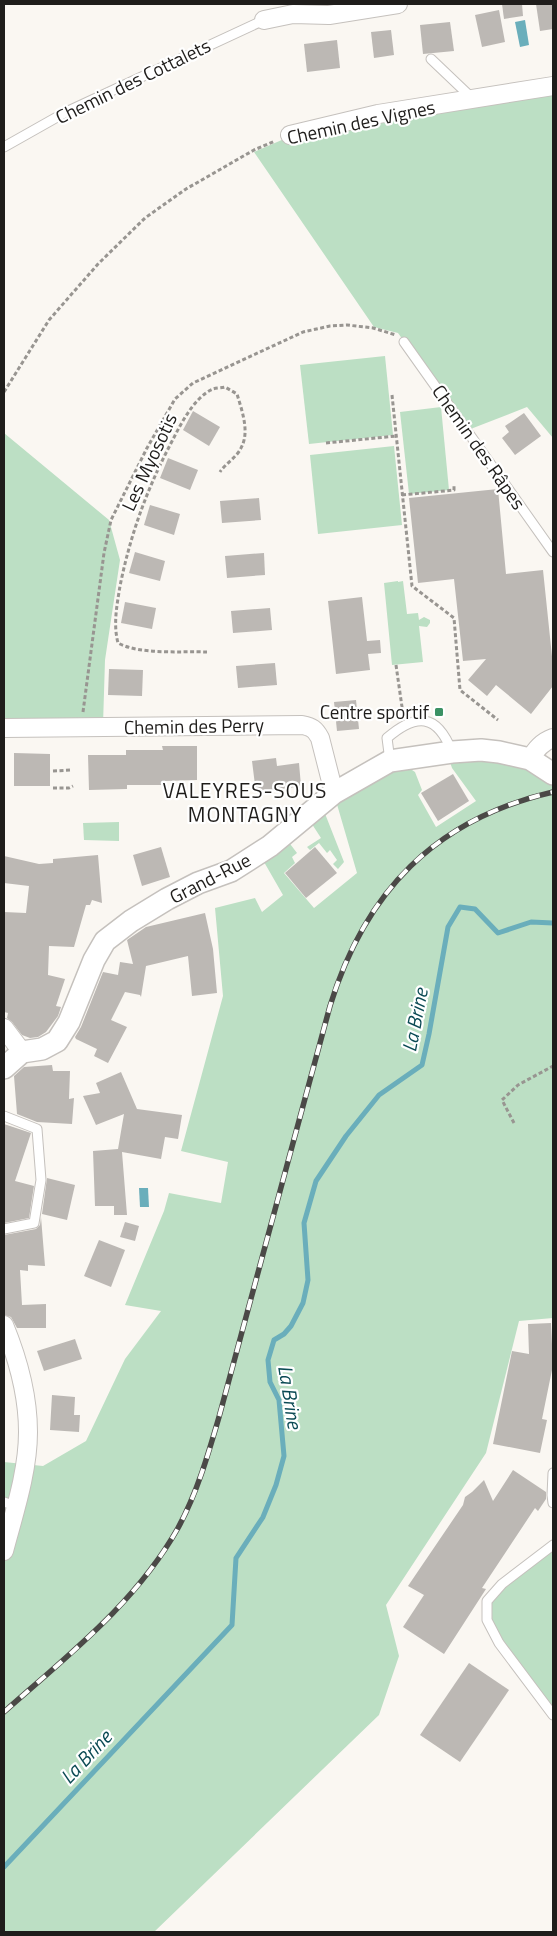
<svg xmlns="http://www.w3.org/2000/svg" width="557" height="1936" viewBox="0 0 557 1936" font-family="'Titillium Web',sans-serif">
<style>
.green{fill:#bcdfc4}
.water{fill:#6aaebb}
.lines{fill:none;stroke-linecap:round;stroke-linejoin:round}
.stream{stroke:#6aaebb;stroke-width:5}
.building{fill:#bcb8b4}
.service-casing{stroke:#c5c1bd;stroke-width:11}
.minor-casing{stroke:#c5c1bd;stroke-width:20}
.tertiary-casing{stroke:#c5c1bd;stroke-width:24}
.path{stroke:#989591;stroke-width:3;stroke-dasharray:4 2.5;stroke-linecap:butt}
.service{stroke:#fff;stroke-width:9}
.minor{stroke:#fff;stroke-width:18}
.tertiary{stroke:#fff;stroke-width:21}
.rail-casing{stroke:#4b4947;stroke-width:5.5}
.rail{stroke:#fff;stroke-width:4;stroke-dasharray:11;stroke-linecap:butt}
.poi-dot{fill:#3b9164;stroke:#fff;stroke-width:2}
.labels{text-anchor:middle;stroke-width:4.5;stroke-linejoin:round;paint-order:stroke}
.street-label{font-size:19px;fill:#1f1d1b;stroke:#fff}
.poi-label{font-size:19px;fill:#1f1d1b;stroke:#fff;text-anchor:end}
.water-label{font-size:20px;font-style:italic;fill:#0b4a54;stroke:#fff}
.quarter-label{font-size:21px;letter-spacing:1px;fill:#1f1d1b;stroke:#fff}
</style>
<rect width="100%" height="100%" fill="#faf7f2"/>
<g class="green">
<path d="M553,88V438L527,407L468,430L398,333L374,327L254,152L291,136Z"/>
<path d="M385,356L393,435L309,444L300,365Z"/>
<path d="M441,407L449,490L409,494L400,412Z"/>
<path d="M4,433L109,520L120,560L105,660L103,725L4,727Z"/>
<path d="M394,446L402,525L318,534L310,455Z"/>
<path d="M398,581V582L403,581L407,614L418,613L419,620L424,617L430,620V623L427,627L419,626L423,662L392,665L384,583Z"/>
<path d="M470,758L523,765L553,785V1318L519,1321L486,1453L386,1605L399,1656L379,1715L154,1932H4V1462L43,1466L86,1441L125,1359L161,1311L125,1305L164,1211L169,1193L221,1203L228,1162L181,1151L223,996L215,908L255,898L262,912L283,895L260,855L284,836L297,853L292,857L295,863L284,873L314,908L357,873L336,801L381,775L406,766L415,772L422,790L418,795L436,827L476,801L452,768L450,762Z"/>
<path d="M322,806L344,862L338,869L333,864L337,860L330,850L327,853L319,843L310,850L307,847L321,838L308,818Z"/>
<path d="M119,822V841L84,840L83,823Z"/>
<path d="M553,1546V1714L487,1620V1602Z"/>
</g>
<g class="water">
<path d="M525,20L529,45L520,47L515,22Z"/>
<path d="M139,1188H148L149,1207H140Z"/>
</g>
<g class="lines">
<path class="stream" d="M4,1867L232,1625L236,1558L263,1517L276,1485L284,1456L279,1400L270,1382L268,1360L274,1340L284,1334L291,1326L303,1303L308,1280L304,1223L316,1181L346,1136L379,1095L422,1065L429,1034L448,927L460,907L475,909L498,933L531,922L553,923"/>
</g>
<g class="building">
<path d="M502,4H522L523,16L504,19Z"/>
<path d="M536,4H553V29L540,31Z"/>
<path d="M499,10L505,42L482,47L475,15Z"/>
<path d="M450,22L454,51L423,54L420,25Z"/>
<path d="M391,30L394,55L374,58L371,32Z"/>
<path d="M337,40L340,68L307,72L304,44Z"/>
<path d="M193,411L220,427L209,446L183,430Z"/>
<path d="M524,413L541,436L515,455L502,438L509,432L505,426Z"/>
<path d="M168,458L198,470L190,490L160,478Z"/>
<path d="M498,489L506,574L543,570L553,666V686L531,714L496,685L487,696L468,680L486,659L463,661L454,579L418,583L409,498Z"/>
<path d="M259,498L261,520L222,523L220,501Z"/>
<path d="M150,505L180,514L174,535L144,525Z"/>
<path d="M135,552L165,561L160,581L129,573Z"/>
<path d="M264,553L265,575L227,578L225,556Z"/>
<path d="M362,597L367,641L380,640L381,653L368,654L370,670L336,674L328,601Z"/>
<path d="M125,602L156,608L152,629L121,623Z"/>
<path d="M270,608L272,630L233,633L231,611Z"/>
<path d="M275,663L277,685L238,688L236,666Z"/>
<path d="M109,669L143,670L142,696L108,695Z"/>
<path d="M356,700L359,729L337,731L334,702Z"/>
<path d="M162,746H197V780L163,781V785H127V789L89,790L88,755H126V750H163Z"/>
<path d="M14,753L50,754V786H14Z"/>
<path d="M276,758L277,766L299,763L301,786L256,793L252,761Z"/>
<path d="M453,774L469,801L438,821L421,793Z"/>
<path d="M161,847L170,877L142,886L133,855Z"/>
<path d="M315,847L337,873L306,898L285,873Z"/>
<path d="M98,855L102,903L92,900L90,905H86L74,947L49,946L48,975L65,979L56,1006L61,1007L58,1016L46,1032L38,1037L30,1038L22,1035L12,1022L7,1018L8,1013L4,1012V912L26,913L29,886L4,883V856L39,864L53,863V859Z"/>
<path d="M205,913L213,949L217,993L192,996L188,956L146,966L141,997L140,995L125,992L111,1020L127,1027L108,1063L94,1056L97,1049L76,1039L75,1037L81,1027L103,972L118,975L120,962L133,964L127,940L146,927Z"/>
<path d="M52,1065L53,1071H70L69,1099L74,1098L72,1124L37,1122L17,1114L14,1076L24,1067Z"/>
<path d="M121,1072L137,1109L182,1115L178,1139L165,1137L161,1159L122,1152L127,1215H114V1206H95L93,1151L118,1149L124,1114L96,1125L83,1096L100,1093L96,1083Z"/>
<path d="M4,1124L31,1133L15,1181L34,1186L29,1218L4,1223Z"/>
<path d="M47,1178L75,1185L67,1220L42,1214Z"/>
<path d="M41,1217L45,1266L28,1265V1271L20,1270L22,1305L46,1304V1328H17L11,1317L4,1315V1235L36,1229L40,1225Z"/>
<path d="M125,1222L139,1226L135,1241L120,1237Z"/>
<path d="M99,1240L125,1250L111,1287L84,1276Z"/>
<path d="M551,1323L553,1365L542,1419L547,1420L540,1453L493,1444L512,1351L529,1354L528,1324Z"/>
<path d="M75,1339L82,1359L44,1371L37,1351Z"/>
<path d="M52,1395L75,1397L74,1415H80L79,1432L50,1430Z"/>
<path d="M513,1470L546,1492V1499L538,1511L535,1508L482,1588L486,1589L444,1654L403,1627L424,1595L408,1586L463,1505L465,1497L472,1492L484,1480L493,1501Z"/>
<path d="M469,1663L509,1690L460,1762L420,1735Z"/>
</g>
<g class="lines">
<defs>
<g id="service">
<path d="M431,59L473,99"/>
<path d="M4,147L66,112L264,20"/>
<path d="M404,342L553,552"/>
<path d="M390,761L387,738C416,713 437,713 452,752"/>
<path d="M4,1116L37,1129L41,1180L34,1223L4,1229"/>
<path d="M553,1473L552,1495L553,1503"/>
<path d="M4,1502L16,1506"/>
<path d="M553,1545L502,1584L487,1601V1620L499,1643L553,1715"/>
</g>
<g id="minor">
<path d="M264,20L293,14L329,15L398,4"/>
<path d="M290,135L378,114L553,86"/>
<path d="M4,728L302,725C312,727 315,729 320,738L334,793"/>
<path d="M530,759C536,749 542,742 553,738"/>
<path d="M4,1028L22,1052"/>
<path d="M4,1325C18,1359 28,1394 28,1432C28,1472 14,1513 4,1551"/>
</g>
<path id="tertiary" d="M4,1068L22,1052L42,1049L57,1041L69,1022L94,960L105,941L131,921L167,899L198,883L231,871L270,846L334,793L390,761L452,752L481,750L499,752L530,759L553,774"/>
</defs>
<use href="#service" class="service-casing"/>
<use href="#minor" class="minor-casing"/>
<use href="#tertiary" class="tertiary-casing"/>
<g class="path">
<path d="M4,392L49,320L98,264L145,218L186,189L254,150L275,141"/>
<path d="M392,395L412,586L454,618L460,690L498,720"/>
<path d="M326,443L396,436"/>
<path d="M402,495L454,490V486"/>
<path d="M207,652C182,651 140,655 118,643C113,624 117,605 120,586C130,537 145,494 168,449C178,430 192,398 213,389C216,388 221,388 225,387L237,394C242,411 250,432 241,448C237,457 225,464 220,472"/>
<path d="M396,665L403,714"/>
<path d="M83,712L104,553L111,520L147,448L175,399L193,383L303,332L330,326L347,325L373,328L396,335"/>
<path d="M53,771L72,770"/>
<path d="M53,788H69L73,786"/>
<path d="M514,1123L502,1100L518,1085L553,1066"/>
</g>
<use href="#service" class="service"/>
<use href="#minor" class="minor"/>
<use href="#tertiary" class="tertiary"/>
<defs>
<path id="rail" d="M4,1712C67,1656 136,1603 178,1528C197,1493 208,1455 219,1417L330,1006C365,892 435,819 553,792"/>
</defs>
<use href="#rail" class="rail-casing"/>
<use href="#rail" class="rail"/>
</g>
<rect class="poi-dot" x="434" y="707" width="10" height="10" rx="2.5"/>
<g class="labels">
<g class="street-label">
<text transform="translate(133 81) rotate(-26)" y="7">Chemin des Cottalets</text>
<text transform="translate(361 122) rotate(-12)" y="7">Chemin des Vignes</text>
<text transform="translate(479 447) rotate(55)" y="7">Chemin des Râpes</text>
<text transform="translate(149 462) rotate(-65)" y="7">Les Myosotis</text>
<text transform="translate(194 726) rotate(-1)" y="7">Chemin des Perry</text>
<text transform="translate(210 878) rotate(-27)" y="7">Grand-Rue</text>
</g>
<g class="poi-label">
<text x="429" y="719">Centre sportif</text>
</g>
<g class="water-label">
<text transform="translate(415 1020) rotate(-79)" y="7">La Brine</text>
<text transform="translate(290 1397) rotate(81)" y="7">La Brine</text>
<text transform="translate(86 1757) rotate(-47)" y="7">La Brine</text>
</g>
<g class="quarter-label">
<text x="245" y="798">VALEYRES-SOUS<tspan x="245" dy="24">MONTAGNY</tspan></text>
</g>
</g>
<rect width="557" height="1936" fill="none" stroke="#1f1d1b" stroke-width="10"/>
</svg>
